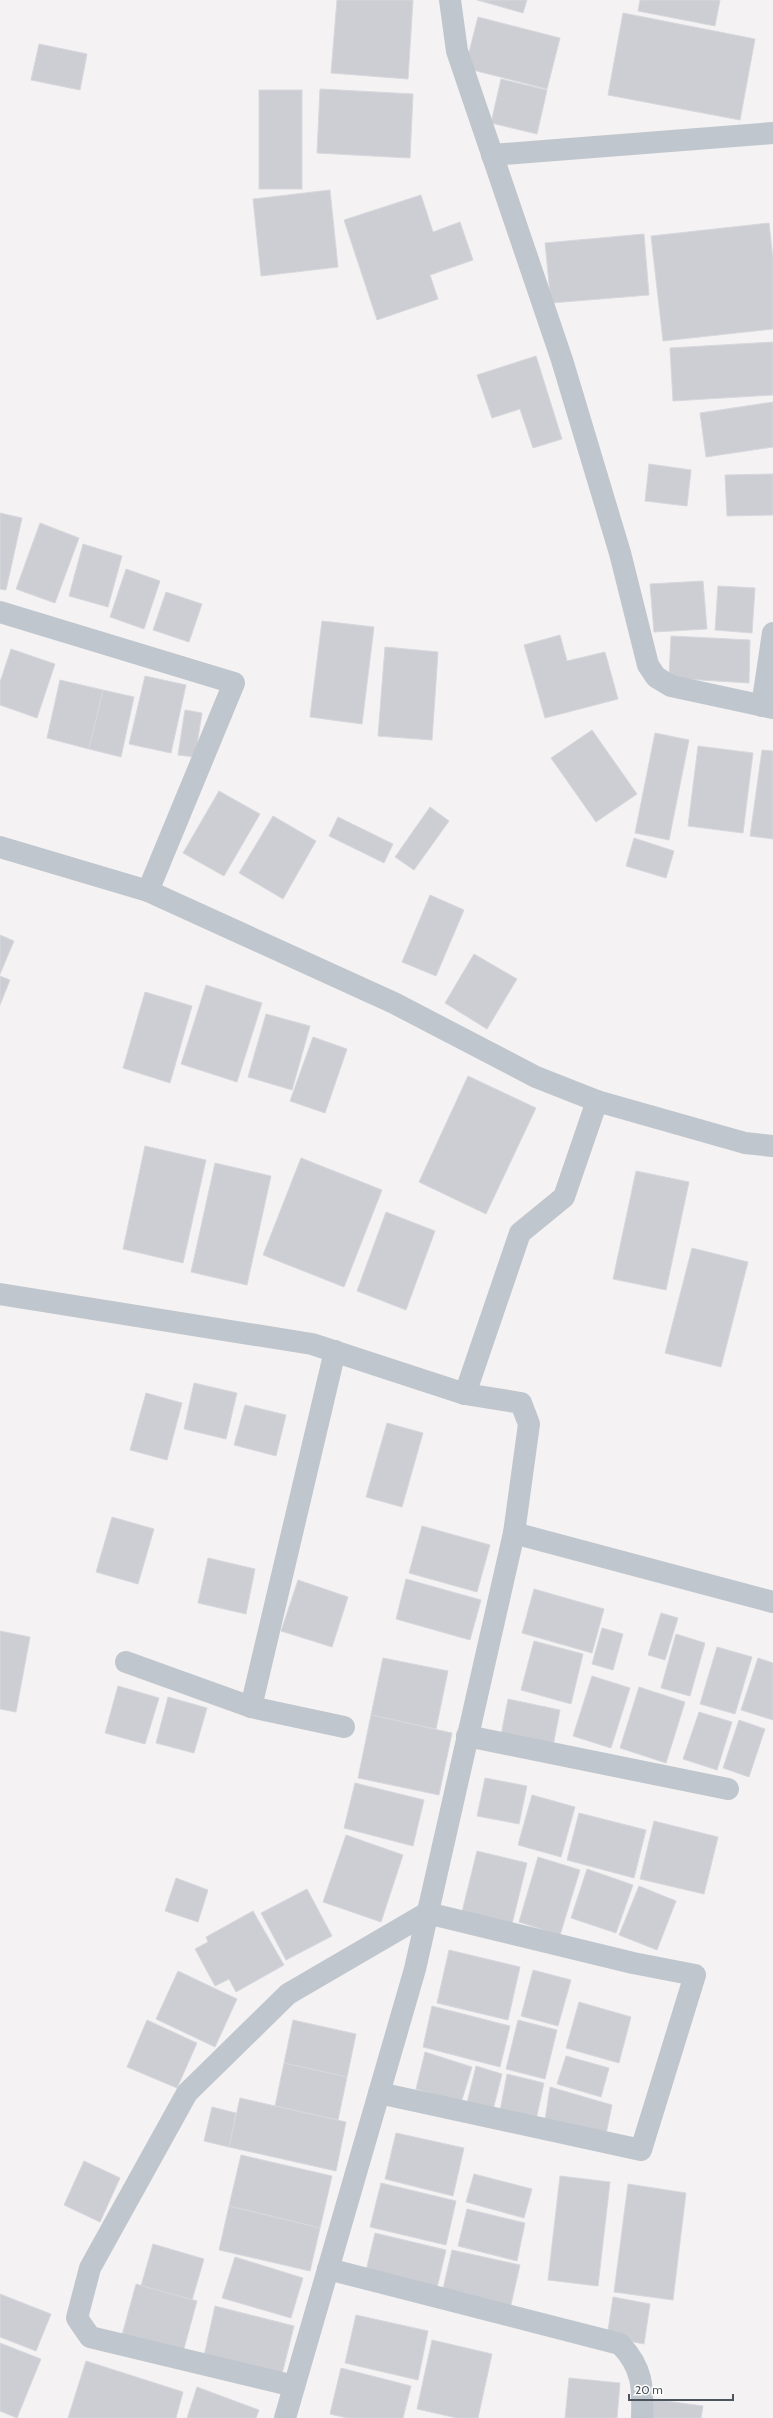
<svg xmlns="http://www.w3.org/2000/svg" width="773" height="2418" viewBox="0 0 773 2418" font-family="Cabin,sans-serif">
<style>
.building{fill:#cdced4;stroke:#d7d8dd}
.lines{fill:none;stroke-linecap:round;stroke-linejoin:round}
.minor{stroke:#c0c6cd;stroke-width:22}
</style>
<rect width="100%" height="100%" fill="#f4f2f2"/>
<g class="building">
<path d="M337,0H413L408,79L331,73Z"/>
<path d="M477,0H527L523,13Z"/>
<path d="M640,0H720L715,26L638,11Z"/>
<path d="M623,13L755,39L740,120L608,95Z"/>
<path d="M478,17L560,38L547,89L465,68Z"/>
<path d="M39,44L87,54L80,90L31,80Z"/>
<path d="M501,79L547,90L537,134L491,123Z"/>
<path d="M320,89L413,94L410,158L317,153Z"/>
<rect x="259" y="90" width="43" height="99"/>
<path d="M330,190L338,267L261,276L253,199Z"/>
<path d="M421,195L433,232L460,222L473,260L430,275L438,299L377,320L344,220Z"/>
<path d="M769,223L773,259V329L663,341L651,236Z"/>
<path d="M644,234L649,295L551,303L545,243Z"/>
<path d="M773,342V395L673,401L670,348Z"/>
<path d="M536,356L562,439L533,448L520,409L492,418L477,375Z"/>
<path d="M773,402V447L706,457L700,413Z"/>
<path d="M649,464L691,470L687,506L645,501Z"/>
<path d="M773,474V515L727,516L725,475Z"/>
<path d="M0,513L22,518L6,590L0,589Z"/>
<path d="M40,523L79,538L55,603L16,589Z"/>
<path d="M83,544L122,556L108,607L69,596Z"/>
<path d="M126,569L160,581L144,629L110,617Z"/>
<path d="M703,581L707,629L654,632L650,584Z"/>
<path d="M718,586L755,588L752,633L715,630Z"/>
<path d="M166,592L202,604L189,642L153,630Z"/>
<path d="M322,621L374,627L362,724L310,717Z"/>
<path d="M560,635L567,661L605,652L618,699L545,718L524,645Z"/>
<path d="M671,636L750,640L749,683L669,678Z"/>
<path d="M385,647L438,652L432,740L378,736Z"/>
<path d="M11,649L55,664L37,718L0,705V682Z"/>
<path d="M145,676L186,685L171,753L129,744Z"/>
<path d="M60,680L103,690L89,749L47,738Z"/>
<path d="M103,690L134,697L121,757L89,749Z"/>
<path d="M185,710L202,713L195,757L178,755Z"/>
<path d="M592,730L637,794L596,822L551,758Z"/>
<path d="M655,733L689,740L669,840L635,833Z"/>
<path d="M698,746L753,753L743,833L688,826Z"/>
<path d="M762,750L773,751V839L750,836Z"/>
<path d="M219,791L260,814L224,876L183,853Z"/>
<path d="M430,807L449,821L414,870L395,857Z"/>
<path d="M273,816L316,841L283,899L239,873Z"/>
<path d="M338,817L393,844L384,863L329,836Z"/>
<path d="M634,838L674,851L666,878L626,866Z"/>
<path d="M430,895L464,910L436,976L402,962Z"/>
<path d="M0,935L14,941L0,974Z"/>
<path d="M474,954L517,979L487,1029L445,1003Z"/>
<path d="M0,976L10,980L0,1005Z"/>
<path d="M206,985L262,1003L237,1082L181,1064Z"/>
<path d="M145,992L192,1006L170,1083L123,1068Z"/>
<path d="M266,1014L310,1026L292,1090L248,1077Z"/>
<path d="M313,1037L347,1049L325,1113L290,1101Z"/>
<path d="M468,1076L536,1108L486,1214L419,1182Z"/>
<path d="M145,1146L206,1160L183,1263L123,1249Z"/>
<path d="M301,1158L382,1190L344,1287L263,1255Z"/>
<path d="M215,1163L271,1176L247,1285L191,1272Z"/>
<path d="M636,1171L689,1182L666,1290L613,1279Z"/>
<path d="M386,1212L435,1231L406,1310L357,1291Z"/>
<path d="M692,1248L748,1262L721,1367L665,1353Z"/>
<path d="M194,1383L237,1393L226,1439L184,1429Z"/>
<path d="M146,1393L182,1403L167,1460L130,1450Z"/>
<path d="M245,1405L286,1415L276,1456L234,1445Z"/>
<path d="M387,1423L423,1433L402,1507L366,1497Z"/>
<path d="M112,1517L154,1529L138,1584L96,1572Z"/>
<path d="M422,1526L490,1545L477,1592L409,1573Z"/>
<path d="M208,1558L255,1569L246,1614L198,1603Z"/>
<path d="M406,1579L481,1600L470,1640L396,1619Z"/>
<path d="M298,1580L348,1597L332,1647L281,1631Z"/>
<path d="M534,1589L604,1609L592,1653L522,1633Z"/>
<path d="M661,1613L678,1618L665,1660L648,1655Z"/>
<path d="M602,1628L623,1634L613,1670L592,1664Z"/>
<path d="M0,1631L30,1637L16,1712L0,1709Z"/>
<path d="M676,1634L705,1643L690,1696L661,1688Z"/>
<path d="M534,1641L583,1654L571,1704L521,1690Z"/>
<path d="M717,1647L752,1657L735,1714L700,1704Z"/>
<path d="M383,1658L448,1671L436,1729L371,1715Z"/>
<path d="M758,1658L773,1663V1720L741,1710Z"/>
<path d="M592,1676L630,1688L611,1748L573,1736Z"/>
<path d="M118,1686L159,1698L145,1744L105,1733Z"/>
<path d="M639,1687L685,1702L666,1763L620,1748Z"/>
<path d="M168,1697L207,1708L194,1753L156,1743Z"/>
<path d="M508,1699L560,1710L553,1746L501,1735Z"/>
<path d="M699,1712L732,1722L717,1770L683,1759Z"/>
<path d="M371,1715L452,1733L439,1795L358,1778Z"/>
<path d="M739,1720L765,1729L749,1777L723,1768Z"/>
<path d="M485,1778L527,1786L519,1824L477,1816Z"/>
<path d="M355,1783L424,1800L413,1846L344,1828Z"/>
<path d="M532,1795L575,1807L561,1857L518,1845Z"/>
<path d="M579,1813L646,1830L634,1878L567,1860Z"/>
<path d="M654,1821L718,1837L704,1894L640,1879Z"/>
<path d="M346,1835L403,1855L381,1922L323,1902Z"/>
<path d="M477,1851L527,1863L511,1928L461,1916Z"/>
<path d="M538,1857L580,1870L560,1935L519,1922Z"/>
<path d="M587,1869L633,1885L616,1933L571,1918Z"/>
<path d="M176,1878L208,1890L198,1922L165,1911Z"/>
<path d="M639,1886L676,1901L657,1950L619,1935Z"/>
<path d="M307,1889L332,1936L286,1960L261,1913Z"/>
<path d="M253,1911L284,1965L236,1992L229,1979L215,1986L195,1949L208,1942L206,1937Z"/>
<path d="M449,1950L520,1967L508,2020L437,2003Z"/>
<path d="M533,1970L571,1980L558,2026L521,2016Z"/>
<path d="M178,1971L237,1999L215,2047L156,2019Z"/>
<path d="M579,2002L631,2017L619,2063L566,2048Z"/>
<path d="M432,2006L510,2026L500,2067L423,2047Z"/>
<path d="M147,2020L197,2043L177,2088L127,2067Z"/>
<path d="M293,2020L356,2034L347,2077L284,2063Z"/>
<path d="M518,2020L557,2030L545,2079L506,2069Z"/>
<path d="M425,2052L472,2067L461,2103L416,2089Z"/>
<path d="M566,2056L609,2068L601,2097L557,2084Z"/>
<path d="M284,2063L347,2077L338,2120L275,2106Z"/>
<path d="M476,2066L502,2074L493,2110L467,2103Z"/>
<path d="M507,2074L544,2083L536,2120L500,2111Z"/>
<path d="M550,2087L612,2105L606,2134L545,2120Z"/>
<path d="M240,2098L346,2122L336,2171L229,2147Z"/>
<path d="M212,2107L236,2113L229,2147L204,2141Z"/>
<path d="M396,2133L464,2148L453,2196L385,2179Z"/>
<path d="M241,2155L332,2176L320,2228L229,2206Z"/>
<path d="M84,2161L120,2178L100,2222L64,2205Z"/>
<path d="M474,2174L532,2189L524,2218L466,2202Z"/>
<path d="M560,2176L610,2182L598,2286L548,2280Z"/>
<path d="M381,2183L456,2201L446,2245L370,2227Z"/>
<path d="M628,2184L686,2193L673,2300L614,2292Z"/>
<path d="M229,2206L320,2228L310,2271L219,2250Z"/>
<path d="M467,2209L525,2223L517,2261L458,2246Z"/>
<path d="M375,2233L446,2250L436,2292L365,2275Z"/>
<path d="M153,2244L204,2259L192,2300L141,2286Z"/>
<path d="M452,2250L520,2265L510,2309L442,2293Z"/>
<path d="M235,2257L303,2278L291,2318L222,2298Z"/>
<path d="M136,2284L197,2301L183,2352L122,2335Z"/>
<path d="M0,2294L51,2314L36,2351L0,2337Z"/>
<path d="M613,2297L650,2304L644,2344L607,2337Z"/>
<path d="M215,2306L294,2326L282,2374L204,2356Z"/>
<path d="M356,2315L428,2331L418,2380L345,2363Z"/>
<path d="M432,2340L492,2354L478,2418H457L417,2409Z"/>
<path d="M0,2343L41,2359L17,2418L0,2411Z"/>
<path d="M86,2361L183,2392L176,2418H68Z"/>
<path d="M341,2368L411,2386L403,2418H347L330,2414Z"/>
<path d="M569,2378L620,2383L617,2418H565Z"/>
<path d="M197,2387L259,2410L256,2418H187Z"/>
<path d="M651,2399L703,2406L701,2418H649Z"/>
</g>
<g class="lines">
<g class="minor">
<path d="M450,0L457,51L562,360L620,553L648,665L656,677L671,686L773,708"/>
<path d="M492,155L773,133"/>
<path d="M0,612L234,683L148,891"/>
<path d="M762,706L773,633"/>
<path d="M0,847L148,891L394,1003L536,1077L597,1101L745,1143L773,1146"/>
<path d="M0,1294L312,1344L465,1394L521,1403L529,1424L514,1533L415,1969L285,2418"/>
<path d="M465,1394L520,1233L564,1197L597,1101"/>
<path d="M514,1533L773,1602"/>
<path d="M126,1662L251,1707L344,1727"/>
<path d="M251,1707L335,1351"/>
<path d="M467,1736L728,1789"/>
<path d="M328,2269L620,2344C643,2368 643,2387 642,2418"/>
<path d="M294,2386L90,2337L77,2318L90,2268L187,2093L288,1994L427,1913L633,1963L695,1975L641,2150L379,2093"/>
</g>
</g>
<path d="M629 2394v6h104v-6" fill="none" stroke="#4c555e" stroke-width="2"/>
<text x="635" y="2394" font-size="12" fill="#4c555e" stroke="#ffffff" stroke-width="3" paint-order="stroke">20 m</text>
</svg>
